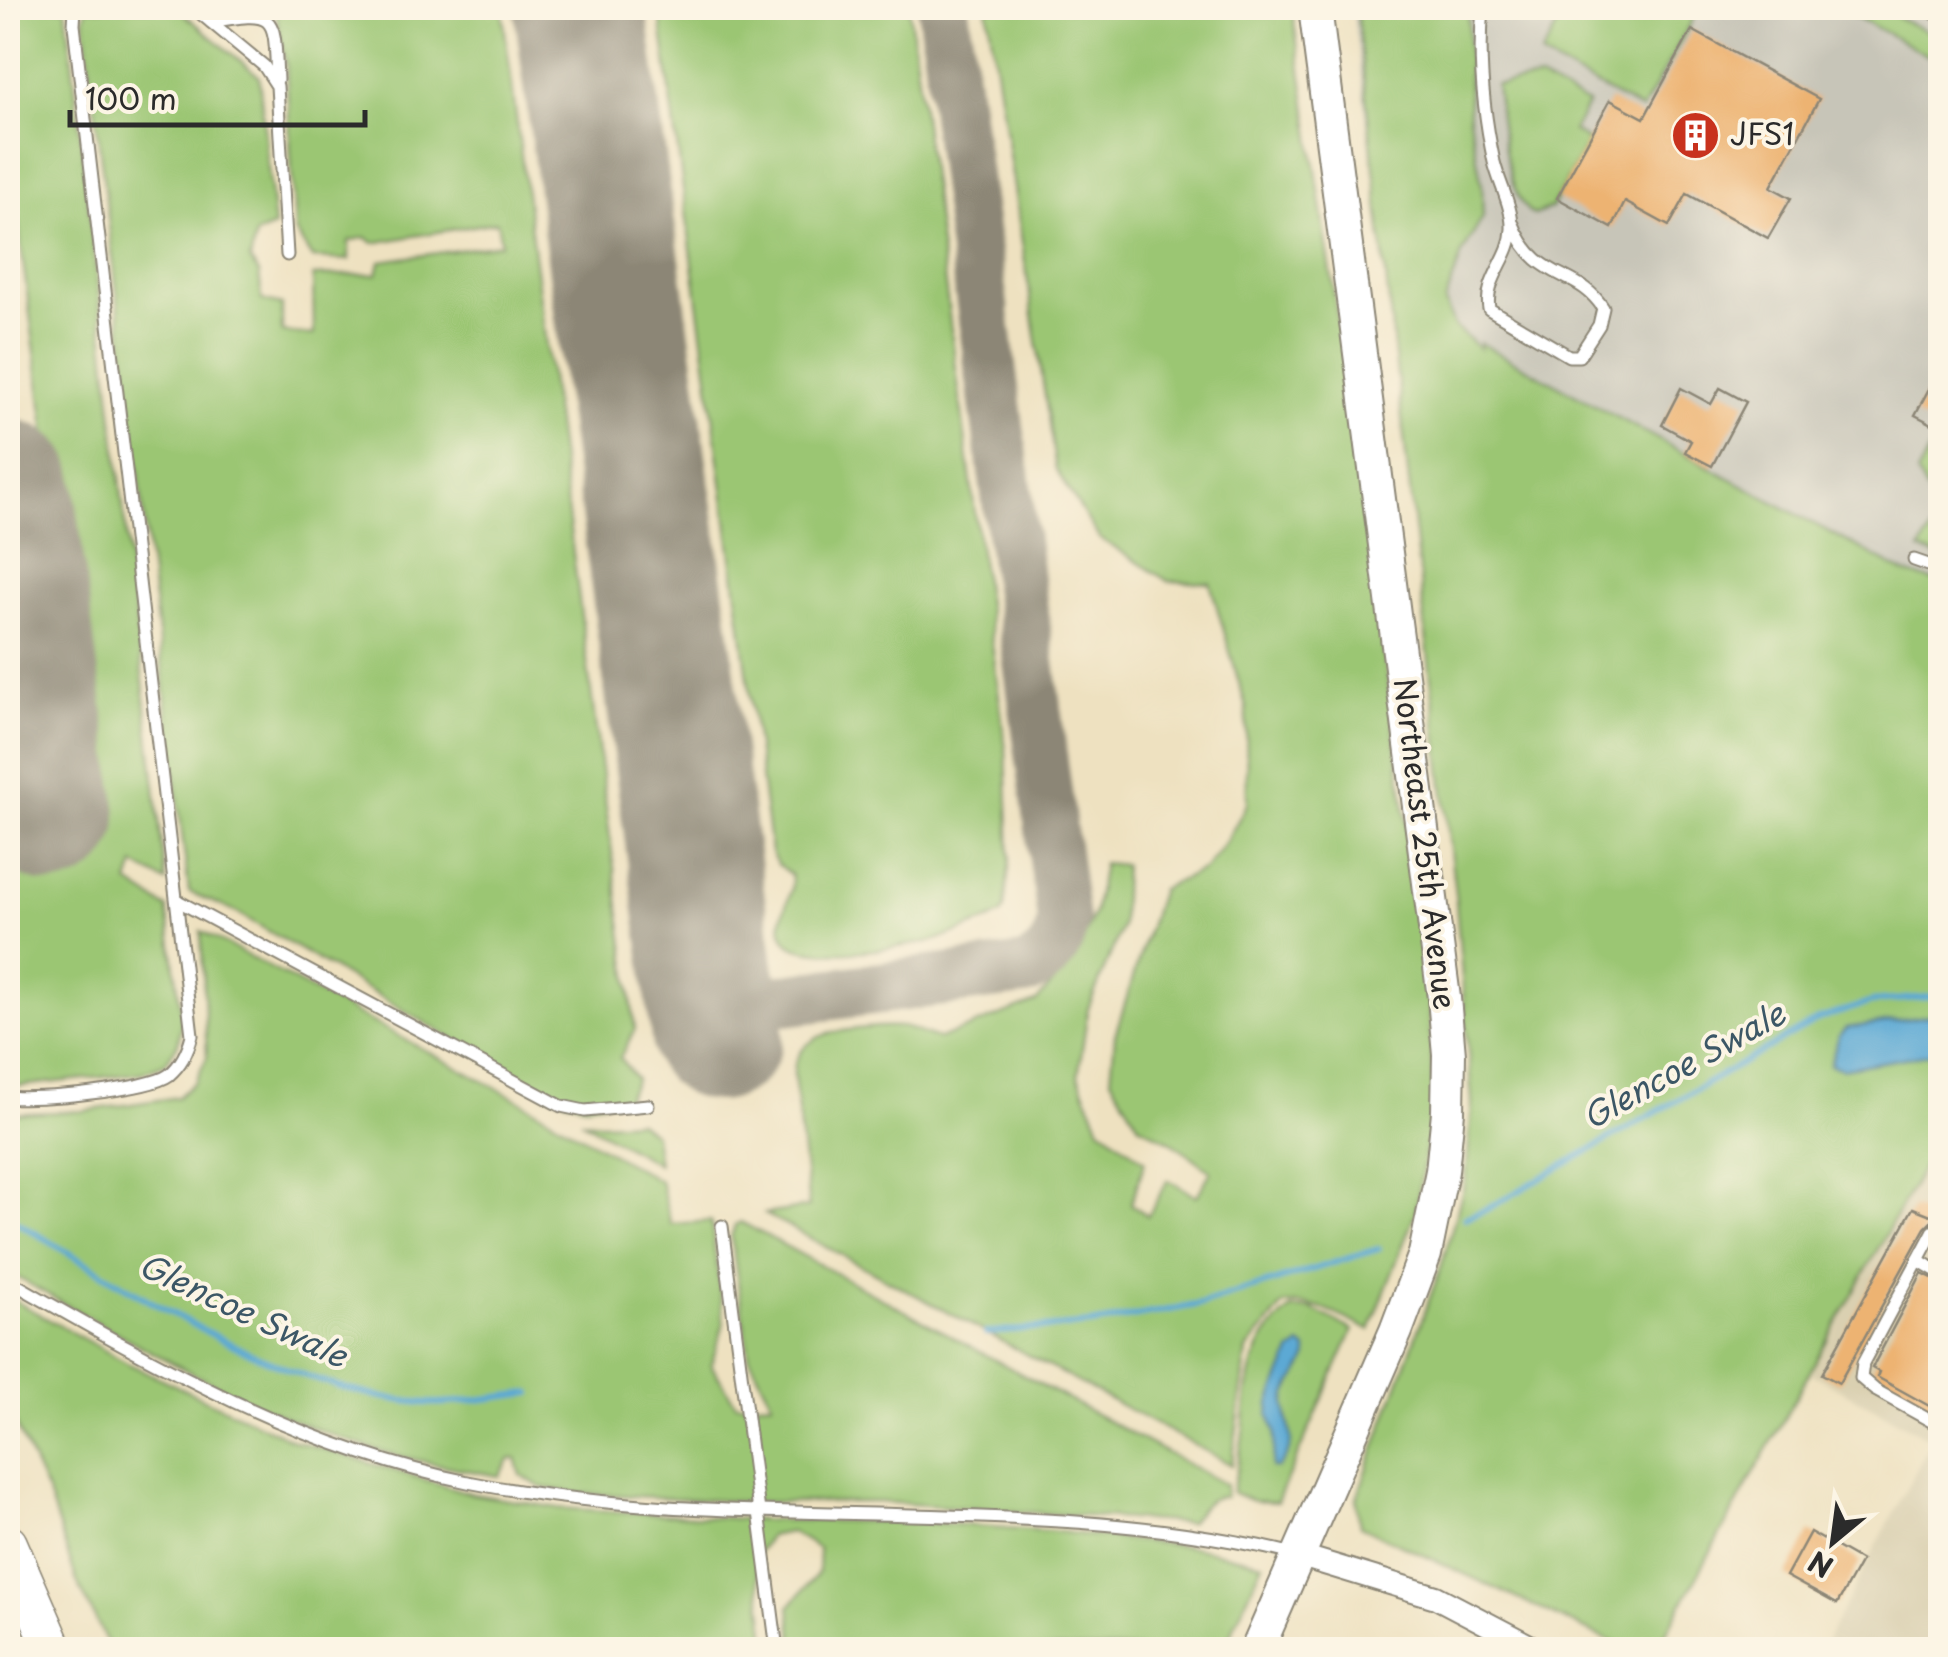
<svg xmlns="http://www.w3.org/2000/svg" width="1948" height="1657" viewBox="0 0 1948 1657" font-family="'Playpen Sans',sans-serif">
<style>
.built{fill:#dad0b1}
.industrial{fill:#c7c5b8}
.green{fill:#9bc673;stroke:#63784f;stroke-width:2.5}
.water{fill:#5ba9d4;stroke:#436a80;stroke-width:2.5}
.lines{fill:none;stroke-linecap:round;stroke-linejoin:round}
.stream{stroke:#5ba9d4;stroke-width:6}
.taxiway{stroke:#8c8676;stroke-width:52}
.runway{stroke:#8c8676;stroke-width:132}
.building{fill:#edb372}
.lane-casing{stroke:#8c8676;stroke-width:15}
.street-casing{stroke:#8c8676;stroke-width:26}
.secondary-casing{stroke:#8c8676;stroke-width:36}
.primary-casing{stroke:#8c8676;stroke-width:41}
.lane{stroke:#fff;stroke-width:11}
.street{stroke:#fff;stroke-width:22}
.secondary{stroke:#fff;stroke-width:32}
.primary{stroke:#fff;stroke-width:38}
.labels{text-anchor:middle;stroke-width:8;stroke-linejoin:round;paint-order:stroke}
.poi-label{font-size:30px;fill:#2b2b2b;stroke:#fcf5e5;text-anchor:start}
.street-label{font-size:30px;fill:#2b2b2b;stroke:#fcf5e5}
.water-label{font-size:32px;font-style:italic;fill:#3c5766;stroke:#fcf5e5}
</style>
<rect width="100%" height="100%" fill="#fcf5e5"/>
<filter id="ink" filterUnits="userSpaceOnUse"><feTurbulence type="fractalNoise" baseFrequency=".01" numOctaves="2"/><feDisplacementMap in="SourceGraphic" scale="20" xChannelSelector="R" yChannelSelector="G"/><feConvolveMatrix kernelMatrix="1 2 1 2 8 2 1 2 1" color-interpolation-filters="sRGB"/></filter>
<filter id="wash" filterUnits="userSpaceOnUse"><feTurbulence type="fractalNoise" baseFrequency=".0048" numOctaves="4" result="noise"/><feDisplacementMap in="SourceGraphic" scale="40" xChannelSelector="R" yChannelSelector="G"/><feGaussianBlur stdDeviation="2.25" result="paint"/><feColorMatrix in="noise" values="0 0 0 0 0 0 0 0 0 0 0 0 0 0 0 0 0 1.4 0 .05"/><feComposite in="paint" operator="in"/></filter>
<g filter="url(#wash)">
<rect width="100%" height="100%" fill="#eee1c0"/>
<path class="built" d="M1940,1137V1649H1822L1932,1440L1812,1374Z"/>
<path class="industrial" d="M1352,8H1940V653L1396,350Z"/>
<g class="green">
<path d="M8,8H66L166,882L135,865L129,883L167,908L182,1018L178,1044L165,1064L141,1073L10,1087L8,1086V841L94,830V799L8,148Z"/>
<path d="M87,8H177L259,76L274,227L256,234L250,260L259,273L262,300L282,305V332L314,335L313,276L377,274L380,261L501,244L497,222L373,243L366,237L349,241V260L312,258L295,231L286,66L275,8H502L635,1029L620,1058L636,1079L626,1099L585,1105L547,1094L234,911L189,892L84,18Z"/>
<path d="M659,8H909L1006,750L1010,859L1004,909L1001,915C980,923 958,934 936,940C909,946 802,965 786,940C771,917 797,898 791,875L777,864L771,852Z"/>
<path d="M987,8H1292L1359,462L1429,993L1434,1106L1415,1214L1370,1330C1341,1317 1315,1300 1283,1305L1247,1350L1232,1465L765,1214L809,1207L794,1076C793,1060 802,1046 817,1038C830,1030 886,1025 902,1027C914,1029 927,1036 939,1039L1036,1002L1075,959L1095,910L1103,863L1124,865L1122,926L1088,1009L1078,1076L1100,1127L1145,1161L1131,1204L1148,1216L1168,1180L1197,1196L1211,1171L1175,1144L1139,1125L1111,1079L1115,1035L1161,889L1205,869L1227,840L1247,804L1246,707L1210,583L1168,581L1099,538L1056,470Z"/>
<path d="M1356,8H1468L1469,118L1482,185L1483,217L1462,254L1445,302L1454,326L1480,349V343L1907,574L1940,582V1136L1657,1649H1627L1360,1526L1356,1500L1441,1267L1466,1179L1472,1102L1456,903Z"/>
<path d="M1567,8H1699L1642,110L1541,56Z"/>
<path d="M1840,8H1886L1900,19L1940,37V62Z"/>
<path d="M1540,79L1588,104L1573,131L1588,141L1551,208L1535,215C1506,205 1500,113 1496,85Z"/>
<path d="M1940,430V558L1920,550L1940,514L1917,474Z"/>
<path d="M201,931L517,1099L660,1181L671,1224L711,1221L724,1323L711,1365L736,1404L772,1402L749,1356L731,1237L735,1225L741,1222L1226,1485L1225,1497C1203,1496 1202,1510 1189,1523L880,1502H750L575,1493L540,1487L521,1475L516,1459H510L499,1476C459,1469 419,1462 380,1451C248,1411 127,1339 8,1272V1114L84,1111L178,1097L195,1082L207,1057Z"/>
<path d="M580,1120L600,1123L638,1121L654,1134L658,1164Z"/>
<path d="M8,1297L129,1364L293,1440L473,1494L559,1508L762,1520L921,1522L1053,1531L1193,1547L1263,1563L1224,1649H794L790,1606L818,1573L819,1549L791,1532L769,1536L756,1556L767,1649H110L76,1579L49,1497L8,1407Z"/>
<path d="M1291,1309H1311L1353,1330L1277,1502L1253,1501L1232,1493C1237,1470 1242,1446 1244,1422C1247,1376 1254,1338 1291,1309Z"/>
</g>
<g class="water">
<path d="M1940,1014V1052L1842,1069L1830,1065L1839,1036L1847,1028Z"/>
<path d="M1301,1345L1307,1350C1309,1369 1288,1381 1286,1400C1283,1429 1304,1435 1278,1468H1272L1275,1432L1269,1415L1270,1403L1291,1352Z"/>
</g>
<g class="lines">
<g class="stream">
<path d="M8,1217C129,1287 282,1393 425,1403C459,1405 497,1396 531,1393"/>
<path d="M1465,1218L1487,1209L1819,1019L1872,1002L1940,996"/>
<path d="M986,1333L1092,1324L1202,1304L1378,1249"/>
</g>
<g class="taxiway">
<path d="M8,813L50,808"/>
<path d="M713,1009L1024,970C1049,961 1059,944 1063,920L943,8"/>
</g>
<g class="runway">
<path d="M580,8L717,1035"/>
<path d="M8,485L51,817"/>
</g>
</g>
<g id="blocks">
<g class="building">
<path d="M1692,30L1819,99L1771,187L1791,198L1768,238L1687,194L1669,226L1625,202L1612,228L1557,198L1610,100L1644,118Z"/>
<path d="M1940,368V428L1915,415Z"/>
<path d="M1681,388L1711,404L1720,388L1746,402L1712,466L1685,452L1691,441L1662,425Z"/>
<path d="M1913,1208L1936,1217L1925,1228L1839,1383L1822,1374Z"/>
<path d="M1922,1273L1940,1282V1412L1877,1377L1879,1372L1872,1368Z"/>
<path d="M1810,1532L1861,1561L1837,1604L1786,1576Z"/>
</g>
</g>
</g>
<g filter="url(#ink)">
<use href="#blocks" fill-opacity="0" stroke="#8c8676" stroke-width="2.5"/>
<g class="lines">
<defs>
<g id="lane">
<path d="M194,8L264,66L277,86L287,255"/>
<path d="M1483,8C1478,60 1483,110 1494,162C1499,183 1513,208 1512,229C1511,259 1484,278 1489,309L1569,356H1579L1599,325L1603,308C1578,268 1537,283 1513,224"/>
<path d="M1924,8L1940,16"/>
<path d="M211,22C279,9 274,17 277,80"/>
<path d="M1914,560L1940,569"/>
<path d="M178,901L561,1106L585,1111L648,1105"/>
<path d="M8,1097C34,1101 149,1090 169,1075C182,1064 188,1051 192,1035L74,25L75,8"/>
<path d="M1940,1225L1933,1232L1863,1363L1861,1378L1875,1390L1940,1426"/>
<path d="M722,1226L777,1650"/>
<path d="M1918,1260L1940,1273"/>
<path d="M8,1280C155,1364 300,1448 468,1482C741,1537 1024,1489 1294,1554"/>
</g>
<path id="street" d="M1298,1555L1436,1597L1537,1650"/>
<path id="secondary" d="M1257,1650L1396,1331L1425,1254L1442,1171L1448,1112L1449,1054L1444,998L1315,8"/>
<path id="primary" d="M8,1544L54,1650"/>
</defs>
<use href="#lane" class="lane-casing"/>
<use href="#street" class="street-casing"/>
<use href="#secondary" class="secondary-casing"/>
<use href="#primary" class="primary-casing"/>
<use href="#lane" class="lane"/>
<use href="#street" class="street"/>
<use href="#secondary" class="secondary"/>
<use href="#primary" class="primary"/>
</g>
</g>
<defs>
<symbol id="building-disc" viewBox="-11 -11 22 22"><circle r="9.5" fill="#c8321e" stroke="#fcf5e5"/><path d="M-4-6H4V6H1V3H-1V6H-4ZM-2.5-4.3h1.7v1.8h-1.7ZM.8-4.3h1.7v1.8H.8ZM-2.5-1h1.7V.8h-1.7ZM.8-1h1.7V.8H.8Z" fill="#fff"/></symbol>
</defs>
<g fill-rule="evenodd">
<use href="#building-disc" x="1668" y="108" width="55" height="55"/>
</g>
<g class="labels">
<g class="poi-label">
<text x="1730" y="145">JFS1</text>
</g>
<g class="street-label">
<text transform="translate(1424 844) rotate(83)" y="10">Northeast 25th Avenue</text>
</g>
<g class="water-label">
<text transform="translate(1684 1066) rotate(-29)" y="11">Glencoe Swale</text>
<text transform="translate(243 1311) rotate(25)" y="11">Glencoe Swale</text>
</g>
</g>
<rect width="1948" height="1657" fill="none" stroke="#fcf5e5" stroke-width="40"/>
<g transform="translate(1833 1542) rotate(209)" stroke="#fcf5e5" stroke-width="8" paint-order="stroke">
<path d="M0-8L18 38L0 25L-18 38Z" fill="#2b2b2b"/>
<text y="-15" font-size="28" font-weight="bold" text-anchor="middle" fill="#2b2b2b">N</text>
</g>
<path d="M70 110v15h295v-15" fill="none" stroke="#2b2b2b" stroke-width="5"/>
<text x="85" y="110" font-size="30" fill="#2b2b2b" stroke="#fcf5e5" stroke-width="8" paint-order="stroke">100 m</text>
</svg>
